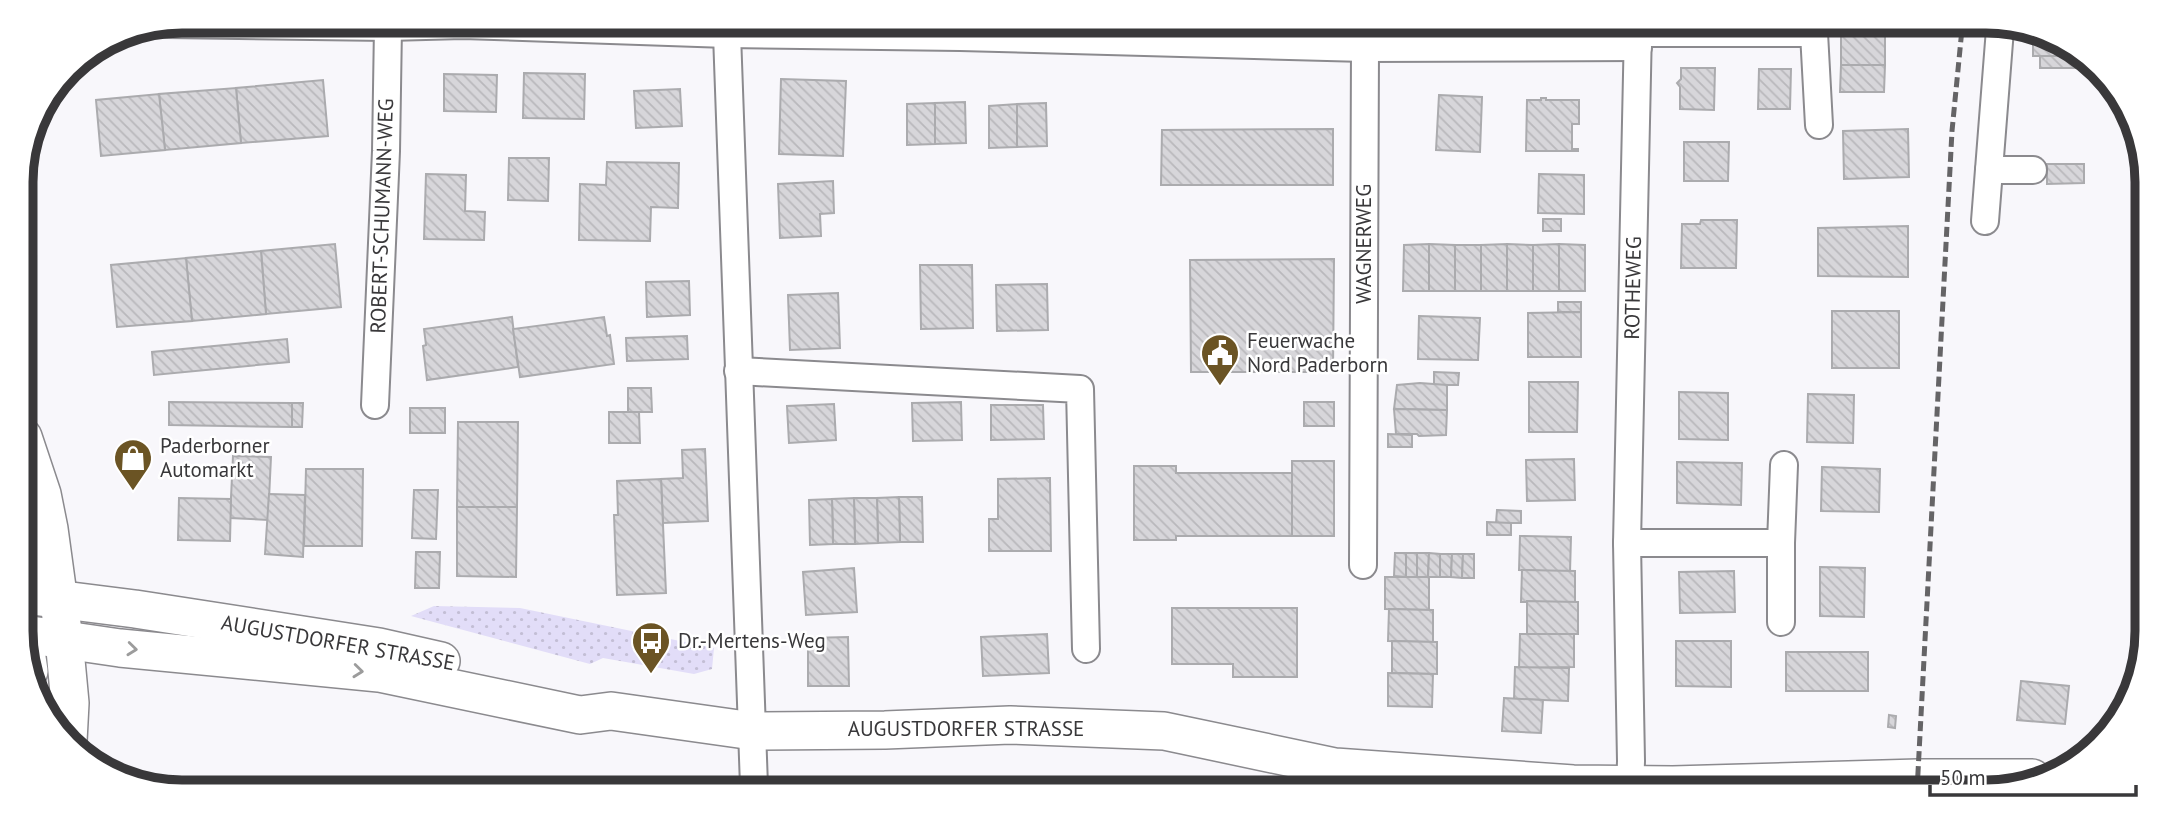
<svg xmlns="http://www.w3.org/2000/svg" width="2168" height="813" viewBox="0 0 2168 813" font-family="'PT Sans',sans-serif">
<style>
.grass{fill:url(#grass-dots)}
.building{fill:url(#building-back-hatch);stroke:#ababae;stroke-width:2}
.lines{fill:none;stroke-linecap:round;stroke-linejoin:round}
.street-casing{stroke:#8b8a8e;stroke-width:30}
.secondary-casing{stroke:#8b8a8e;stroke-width:40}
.street{stroke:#fff;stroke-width:26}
.secondary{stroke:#fff;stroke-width:37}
.rail{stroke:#656466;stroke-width:5;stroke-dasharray:10 5;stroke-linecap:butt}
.oneway{stroke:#9c9c9c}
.labels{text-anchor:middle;stroke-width:5;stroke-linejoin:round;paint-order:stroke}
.street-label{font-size:21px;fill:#39383a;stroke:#fff}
.poi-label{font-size:21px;fill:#39383a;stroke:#fff;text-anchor:start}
.rim{fill:none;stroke:#39383a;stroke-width:9}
</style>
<defs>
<pattern id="grass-dots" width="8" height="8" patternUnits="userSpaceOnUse" patternTransform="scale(1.75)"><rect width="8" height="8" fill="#e2ddf8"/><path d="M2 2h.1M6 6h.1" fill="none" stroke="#c3bed5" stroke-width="1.8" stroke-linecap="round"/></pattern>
<pattern id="building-back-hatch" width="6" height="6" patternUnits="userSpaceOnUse" patternTransform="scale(1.75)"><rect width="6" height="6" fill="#d7d6da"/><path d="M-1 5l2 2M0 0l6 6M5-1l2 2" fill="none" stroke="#b9b8bc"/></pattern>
</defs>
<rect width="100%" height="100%" fill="#f8f7fb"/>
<path class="grass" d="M434,606L520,608L714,648L712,669L694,674L603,658L590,664L411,616Z"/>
<g class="building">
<path d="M2034,29H2037L2077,56H2033V44L2036,41V32Z"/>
<path d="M1841,33L1885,35V65H1841Z"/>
<rect x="2040" y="56" width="37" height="12"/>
<path d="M1841,65H1885L1884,92H1840Z"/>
<path d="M1681,68H1715L1714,110L1680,109V87L1677,83L1681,79Z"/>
<path d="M1759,69H1791L1790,109H1758Z"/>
<path d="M524,73L585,74L584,119L523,118Z"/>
<path d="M444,74L497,75L496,112L444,111Z"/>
<path d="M781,79L846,81L843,156L779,154Z"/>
<path d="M323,80L328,136L241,143L236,88Z"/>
<path d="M236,88L241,143L165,150L159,94Z"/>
<path d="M680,89L682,126L636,128L634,91Z"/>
<path d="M159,94L165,150L101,156L96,100Z"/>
<path d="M1439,95L1482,97L1480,152L1436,150Z"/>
<path d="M1541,98H1546V100H1579V124H1572V149H1578V151H1526L1527,100H1541Z"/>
<path d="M965,102L966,143L935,144V103Z"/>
<path d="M935,103V144L907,145V104Z"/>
<path d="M1046,103L1047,146L1017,147V104Z"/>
<path d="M1017,104V147L989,148V106Z"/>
<path d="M1333,129V185H1161L1162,130Z"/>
<path d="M1908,129L1909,177L1844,179L1843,131Z"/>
<path d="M1684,142H1729L1728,181H1684Z"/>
<path d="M509,158H549L548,201L508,200Z"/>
<path d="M607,162L679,163L678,208L651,207L650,241L579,240L580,184L606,185Z"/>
<path d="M2047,164H2084V183L2047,184Z"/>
<path d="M426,174L466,175L465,211L485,212L484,240L424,239Z"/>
<path d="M1539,174L1584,175V214L1538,213Z"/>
<path d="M833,181L834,213L820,214L821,236L780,238L778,184Z"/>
<rect x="1543" y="219" width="18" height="12"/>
<path d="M1701,220H1737L1736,268H1681L1682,224H1700Z"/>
<path d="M1908,226V277L1818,276V228Z"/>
<path d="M335,244L341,307L266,314L261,251Z"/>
<path d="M1429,244V291H1403L1404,245Z"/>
<path d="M1429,244L1455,245V291H1429Z"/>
<path d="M1507,244V291H1481V245Z"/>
<path d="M1507,244L1533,245V291H1507Z"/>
<path d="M1559,244L1585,245V291H1559Z"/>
<path d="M1559,244V291H1533V245Z"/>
<rect x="1455" y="245" width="26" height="46"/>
<path d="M261,251L266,314L192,321L186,258Z"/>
<path d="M186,258L192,321L117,327L111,265Z"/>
<path d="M1334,259L1333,372H1191L1190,260Z"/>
<path d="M920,265H972L973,328L921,329Z"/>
<path d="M689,281L690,315L647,317L646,282Z"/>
<path d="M1047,284L1048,330L997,331L996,285Z"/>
<path d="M838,293L840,348L790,350L788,295Z"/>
<rect x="1558" y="302" width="23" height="10"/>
<rect x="1832" y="311" width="67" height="57"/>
<path d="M1581,312V357H1528V313Z"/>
<path d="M1419,316L1480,318L1478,360L1418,359Z"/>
<path d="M512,317L518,367L427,380L423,346L426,345L424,329Z"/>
<path d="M604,317L607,336L610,335L614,364L520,377L513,329Z"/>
<path d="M687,336L688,359L627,361L626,338Z"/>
<path d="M287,339L289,362L154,375L152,352Z"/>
<path d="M1434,372L1459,373L1458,385H1434Z"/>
<path d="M1529,382H1578L1577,432H1529Z"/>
<path d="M1420,383L1447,385V410L1394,409L1397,385Z"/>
<path d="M628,388H651L652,412H628Z"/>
<path d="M1679,392L1728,393V440L1679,439Z"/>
<path d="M1808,394L1854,395L1853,443L1807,442Z"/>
<path d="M169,402L292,403V427L169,425Z"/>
<path d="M961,402L962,440L913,441L912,403Z"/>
<rect x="1304" y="402" width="30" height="24"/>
<path d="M292,403H303L302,427H292Z"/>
<path d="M834,404L836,440L789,443L787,406Z"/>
<path d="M991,405H1043L1044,439L991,440Z"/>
<rect x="410" y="408" width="35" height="25"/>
<path d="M1394,409L1447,410L1446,435L1419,436L1417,434H1396Z"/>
<path d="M609,412H639L640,443H609Z"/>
<path d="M458,422H518L517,507H457Z"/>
<path d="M1388,434L1412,435V447H1388Z"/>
<path d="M705,449L708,521L663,523L661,479L683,478L682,450Z"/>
<path d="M233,456L271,457L268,520L230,518Z"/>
<path d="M1574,459L1575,500L1527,501L1526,460Z"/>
<rect x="1292" y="461" width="42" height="75"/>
<path d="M1677,462L1742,463L1741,505L1677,503Z"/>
<path d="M1134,466H1176V473H1292V536H1176V540H1134Z"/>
<path d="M1822,467L1880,469L1879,512L1821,511Z"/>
<path d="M306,469H363L362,546H304Z"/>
<path d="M1050,478L1051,551H989V519H998V479Z"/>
<path d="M661,479L666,593L617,595L614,515H618L617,481Z"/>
<path d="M414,490H438L436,539L412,538Z"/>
<path d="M269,494L305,495L303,557L265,554Z"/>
<path d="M899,497H922L923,542H900Z"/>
<path d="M899,497L900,542L878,543L877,498Z"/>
<path d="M179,498L231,499L230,541L178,540Z"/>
<path d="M854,498H877L878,543L855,544Z"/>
<path d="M854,498L855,544H833L832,499Z"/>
<path d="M832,499L833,544L810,545L809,500Z"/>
<path d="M457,507H517L516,577L457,576Z"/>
<path d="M1497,510L1521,511V523H1496Z"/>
<path d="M1487,522L1511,523V535H1487Z"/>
<path d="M1520,536L1571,537L1570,572L1519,570Z"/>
<path d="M416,552H440L439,588H415Z"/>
<path d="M1395,553H1406V577L1394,576Z"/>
<rect x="1406" y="553" width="11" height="24"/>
<path d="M1417,553H1429L1428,577H1417Z"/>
<path d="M1429,553L1440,554V577H1428Z"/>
<path d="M1440,554H1452L1451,577H1440Z"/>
<path d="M1452,554H1463L1462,578L1451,577Z"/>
<path d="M1463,554H1474V578H1462Z"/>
<path d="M1820,567L1865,568L1864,617L1820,616Z"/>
<path d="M854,568L857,612L806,615L803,572Z"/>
<path d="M1522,570L1575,571V602H1521Z"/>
<path d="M1734,571L1735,612L1680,613L1679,572Z"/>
<path d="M1385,577H1429V610L1385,609Z"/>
<path d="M1527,601L1578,602V634H1527Z"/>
<path d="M1172,608H1297V677H1233V664H1172Z"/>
<path d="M1389,609L1433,610V642L1388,641Z"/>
<path d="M1047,634L1049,673L983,676L981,637Z"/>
<path d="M1520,634H1574V667L1519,668Z"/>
<path d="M848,637L849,686H808V638Z"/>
<path d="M1392,641L1437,642V674L1392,673Z"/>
<path d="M1676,641H1731V687L1676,686Z"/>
<rect x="1786" y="652" width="82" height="39"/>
<path d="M1515,667L1569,668L1568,701L1514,699Z"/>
<path d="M1388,673L1433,674L1432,707L1388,706Z"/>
<path d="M2021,681L2069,686L2065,724L2017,720Z"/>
<path d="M1504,698L1543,700L1541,733L1502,731Z"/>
<path d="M1889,715L1896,716L1895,728L1888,727Z"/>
<path d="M377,780V785L340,784V781Z"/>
</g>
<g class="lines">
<defs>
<g id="street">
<path d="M168,24L388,27L463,25L727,34L960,37L1365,48L1638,47"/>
<path d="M1638,33H1814L1819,125"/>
<path d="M727,34L754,786"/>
<path d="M1989,170H2033"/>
<path d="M1985,221L2000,29"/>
<path d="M738,371L1080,389L1086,649"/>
<path d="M375,405L386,151L388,27"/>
<path d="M1627,543H1781"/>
<path d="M1363,565L1365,48"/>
<path d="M1781,622V543L1784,465"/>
<path d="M1630,790L1631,761L1627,543L1638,28"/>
</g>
<g id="secondary">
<path d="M23,437L42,494L49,529L64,639L70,703L68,741"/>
<path d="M24,595L135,609L379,647L441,661"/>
<path d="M24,634L120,648L379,673L580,715L611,711L753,731L885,730L1010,725L1164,731L1335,767L1573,784L1673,785L1918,778H2032"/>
<path d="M24,638L29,671"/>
</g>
</defs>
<use href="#street" class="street-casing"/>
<use href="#secondary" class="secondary-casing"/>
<use href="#street" class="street"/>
<use href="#secondary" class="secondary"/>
<path class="rail" d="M1917,791L1952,131L1962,29"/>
</g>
<defs><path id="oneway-chevron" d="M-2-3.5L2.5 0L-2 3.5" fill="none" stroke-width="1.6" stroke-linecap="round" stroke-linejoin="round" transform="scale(1.75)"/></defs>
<g class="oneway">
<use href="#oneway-chevron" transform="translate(132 649) rotate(6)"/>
<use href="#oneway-chevron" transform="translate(358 671) rotate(6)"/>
</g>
<defs>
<symbol id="civic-pin" viewBox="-11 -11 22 30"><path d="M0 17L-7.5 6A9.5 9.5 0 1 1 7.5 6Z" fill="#6b5424" stroke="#fff"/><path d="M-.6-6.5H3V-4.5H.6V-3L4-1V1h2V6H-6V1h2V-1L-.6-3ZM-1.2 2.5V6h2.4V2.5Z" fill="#fff"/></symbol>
<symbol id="shop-pin" viewBox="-11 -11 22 30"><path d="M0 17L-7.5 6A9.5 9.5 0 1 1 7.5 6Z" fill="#6b5424" stroke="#fff"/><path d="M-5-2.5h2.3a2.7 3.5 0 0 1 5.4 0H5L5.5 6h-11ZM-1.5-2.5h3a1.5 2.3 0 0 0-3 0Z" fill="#fff"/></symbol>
<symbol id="bus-pin" viewBox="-11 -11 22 30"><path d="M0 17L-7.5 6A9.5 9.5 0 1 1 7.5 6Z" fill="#6b5424" stroke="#fff"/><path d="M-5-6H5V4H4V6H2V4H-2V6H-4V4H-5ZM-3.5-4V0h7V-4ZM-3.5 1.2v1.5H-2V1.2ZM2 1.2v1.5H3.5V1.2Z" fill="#fff"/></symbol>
</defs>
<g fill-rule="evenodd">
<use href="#civic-pin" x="1198" y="331" width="44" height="60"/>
<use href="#shop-pin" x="111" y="436" width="44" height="60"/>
<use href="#bus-pin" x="629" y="619" width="44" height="60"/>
</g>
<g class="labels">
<g class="street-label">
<text transform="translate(382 216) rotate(-88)" y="7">ROBERT-SCHUMANN-WEG</text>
<text transform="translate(1364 244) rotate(-90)" y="7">WAGNERWEG</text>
<text transform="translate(1633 288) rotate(-89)" y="7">ROTHEWEG</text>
<text transform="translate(338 643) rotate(10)" y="7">AUGUSTDORFER STRASSE</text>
<text x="966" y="736">AUGUSTDORFER STRASSE</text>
</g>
<g class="poi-label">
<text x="1247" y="348">Feuerwache<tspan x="1247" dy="24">Nord Paderborn</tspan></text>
<text x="160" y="453">Paderborner<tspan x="160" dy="24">Automarkt</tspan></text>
<text x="678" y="648">Dr.-Mertens-Weg</text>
</g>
</g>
<path d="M0 0H2168V813H0ZM182 33H1986A149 149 0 0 1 2135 182V631A149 149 0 0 1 1986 780H182A149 149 0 0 1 33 631V182A149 149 0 0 1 182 33Z" fill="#fff" fill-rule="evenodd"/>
<path class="rim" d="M182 33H1986A149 149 0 0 1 2135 182V631A149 149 0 0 1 1986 780H182A149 149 0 0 1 33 631V182A149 149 0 0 1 182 33Z"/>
<path d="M1930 785v10h206v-10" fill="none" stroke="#39383a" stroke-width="3.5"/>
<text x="1940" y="785" font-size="21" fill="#39383a" stroke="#ffffff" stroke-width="5" paint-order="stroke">50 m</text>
</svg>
